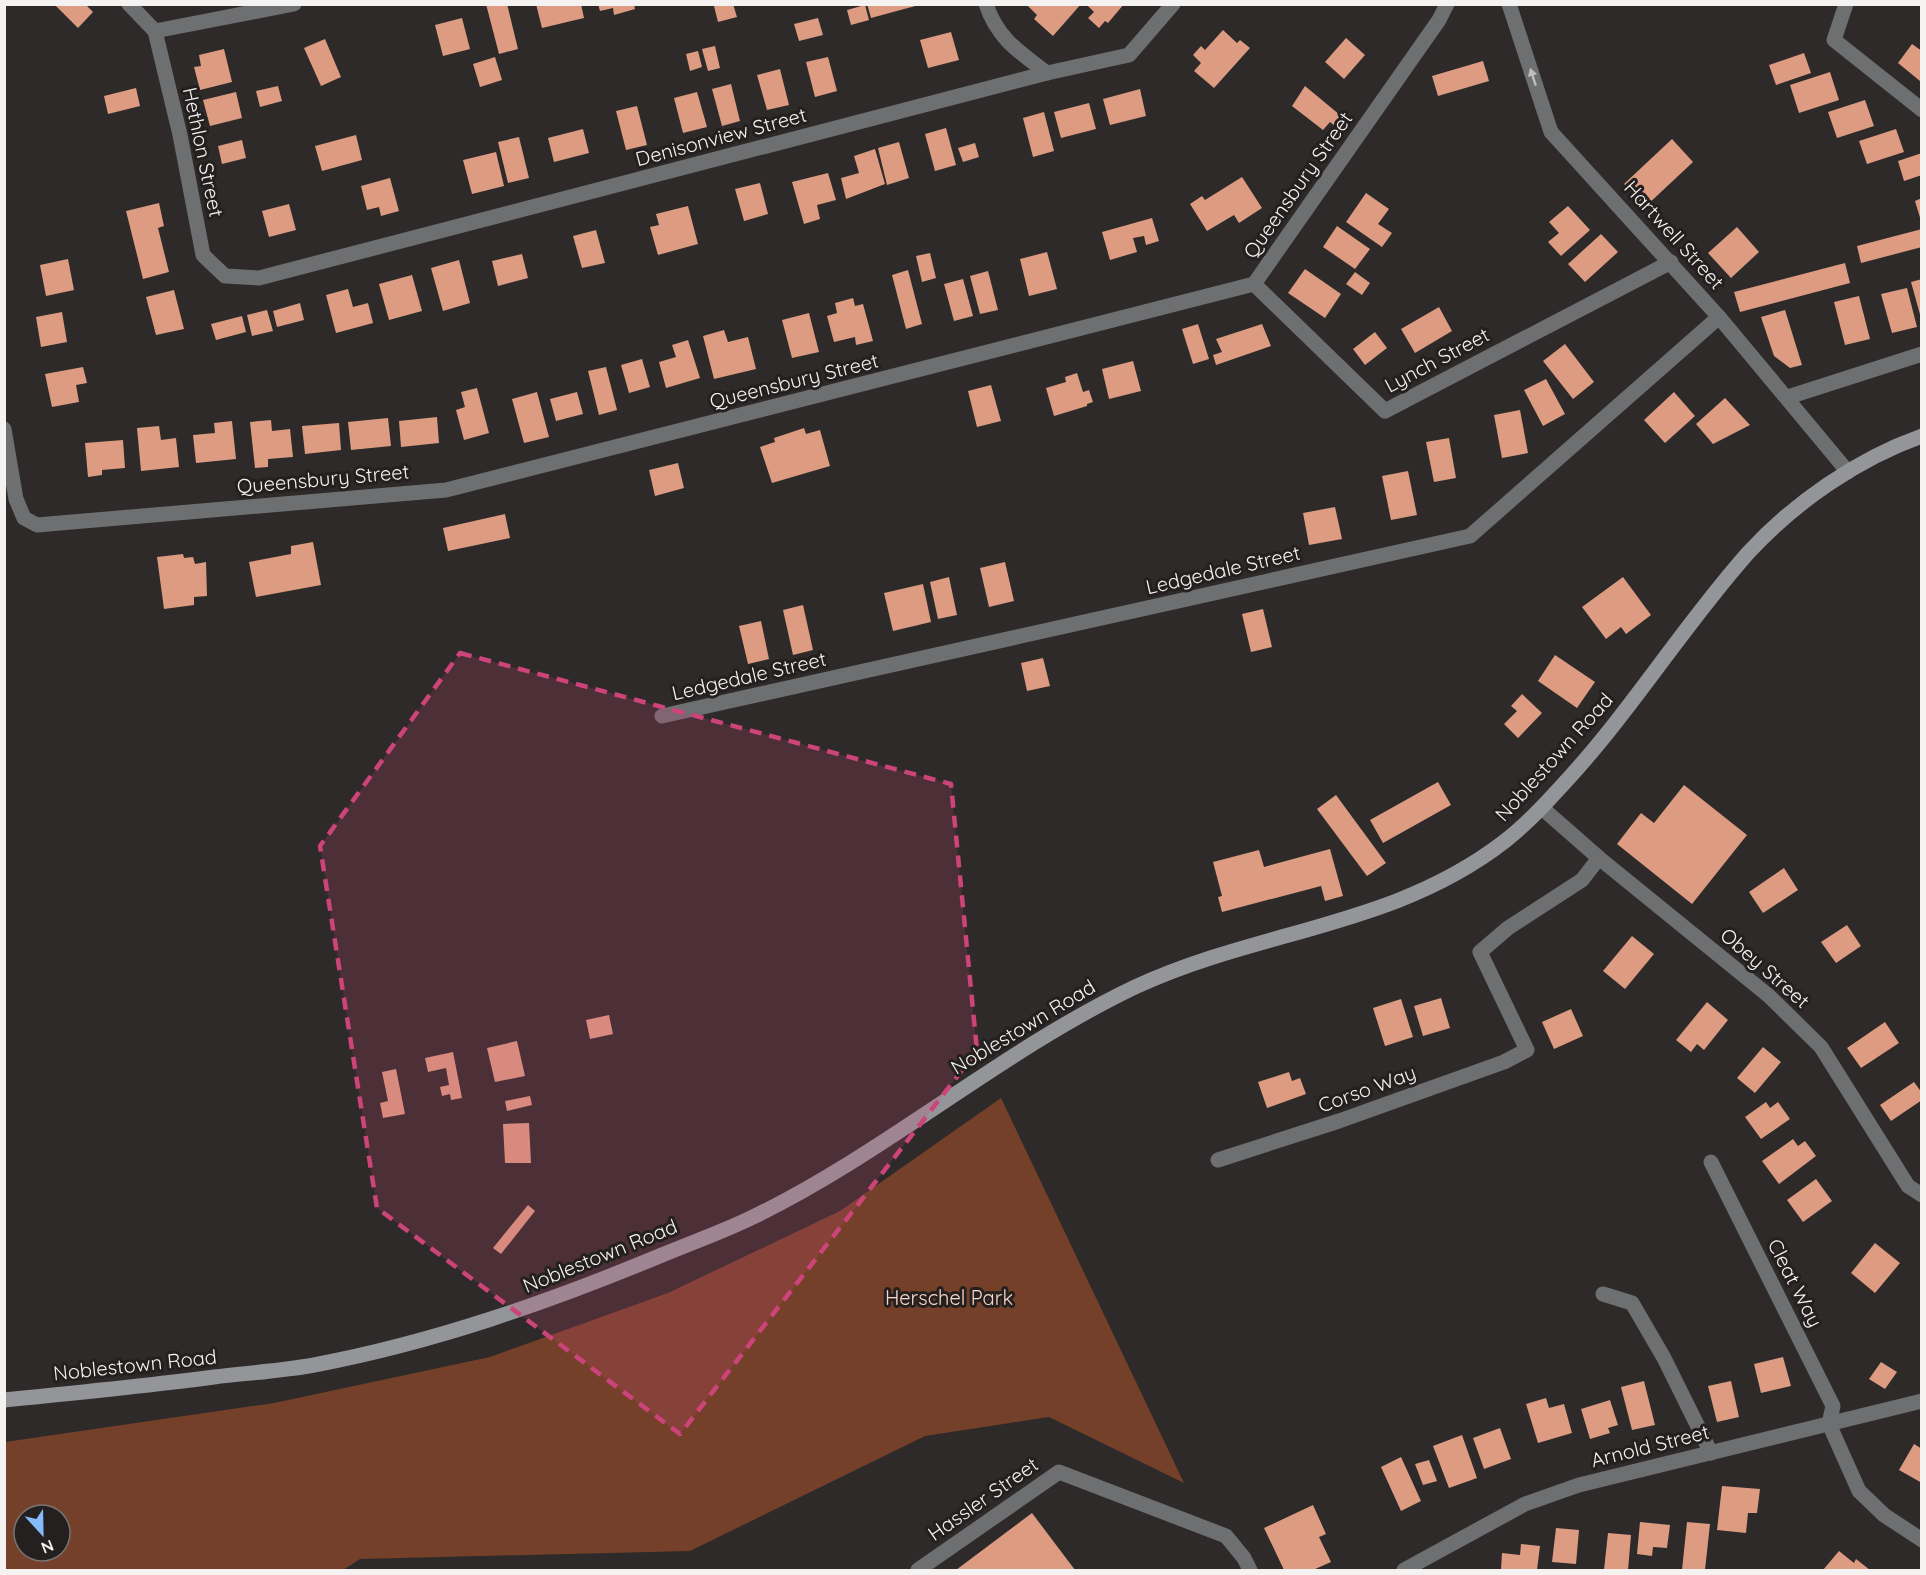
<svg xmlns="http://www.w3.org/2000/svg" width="1926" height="1575" viewBox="0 0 1926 1575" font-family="Quicksand,sans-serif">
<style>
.green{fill:#754029;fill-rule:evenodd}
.building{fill:#dd9c81}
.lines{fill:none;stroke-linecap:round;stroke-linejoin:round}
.minor{stroke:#6e6f70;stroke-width:15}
.tertiary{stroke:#6e6f70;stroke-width:15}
.secondary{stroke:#949598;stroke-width:15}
.oneway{fill:#bfbebe}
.marked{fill:#cc4479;fill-opacity:0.2;stroke:#cc4479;stroke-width:4.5;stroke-dasharray:12 8;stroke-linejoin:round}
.labels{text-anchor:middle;stroke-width:6;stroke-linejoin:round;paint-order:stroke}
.street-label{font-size:20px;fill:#f5f3f2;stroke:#23201f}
.park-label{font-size:20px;fill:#fbd6c7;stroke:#23201f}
</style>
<rect width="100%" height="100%" fill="#2d2a29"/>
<path class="green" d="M1001,1098L1184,1483L1049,1417L925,1436L690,1551L360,1559L343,1570H5V1442L274,1403L490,1357L668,1293L840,1211ZM24,1515H60V1551H24Z"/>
<g class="building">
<path d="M54,4H85L93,12L78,28Z"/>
<path d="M486,4H507L518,49L499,54Z"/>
<path d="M536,4H581L584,18L542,28Z"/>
<path d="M598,4H634L635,9L614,15L613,8L600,11Z"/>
<path d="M720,4H733L737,17L718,22L714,6Z"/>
<path d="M867,4H919V5L871,18Z"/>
<path d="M1026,4H1081L1053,36L1034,19L1037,15Z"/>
<path d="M1086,4H1124L1108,23L1105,21L1099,28L1088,18L1094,12Z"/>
<path d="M865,5L869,20L851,25L847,10Z"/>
<path d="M462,18L470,49L443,56L435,25Z"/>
<path d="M818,18L823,35L799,41L794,24Z"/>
<path d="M1223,30L1237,43L1240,40L1250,48L1214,88L1194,71L1201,63L1193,55L1201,46L1205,50Z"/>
<path d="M951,32L959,60L928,68L920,40Z"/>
<path d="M1346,38L1365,55L1344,79L1325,62Z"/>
<path d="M325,39L341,77L321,86L304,48Z"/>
<path d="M1912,44L1922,51L1920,81L1898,63Z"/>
<path d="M715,46L720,68L708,71L702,49Z"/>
<path d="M224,49L232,82L200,90L194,67L201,66L199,55Z"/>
<path d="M698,51L702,67L690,71L686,54Z"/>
<path d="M1804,53L1811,73L1776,85L1769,65Z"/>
<path d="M495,57L502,80L480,87L473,64Z"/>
<path d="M828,57L837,91L815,97L806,62Z"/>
<path d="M1483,61L1489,81L1438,96L1432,76Z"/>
<path d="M780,69L789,105L767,110L757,75Z"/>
<path d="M1830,72L1839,100L1799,113L1790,85Z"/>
<path d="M731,84L740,121L722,126L712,89Z"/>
<path d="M278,86L282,101L260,107L256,91Z"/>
<path d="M1305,86L1346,120L1339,129L1330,122L1323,130L1292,106Z"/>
<path d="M136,88L140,106L108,114L104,96Z"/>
<path d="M1140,89L1146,116L1110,125L1103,99Z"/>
<path d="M236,92L242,118L210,126L203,100Z"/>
<path d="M697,92L707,127L683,133L674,98Z"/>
<path d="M1865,100L1874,126L1837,138L1828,112Z"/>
<path d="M1089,103L1096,129L1061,138L1054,112Z"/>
<path d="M637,106L647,145L626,150L616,111Z"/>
<path d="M1044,112L1054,151L1033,157L1023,118Z"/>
<path d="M946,128L956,165L935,171L925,134Z"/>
<path d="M583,129L589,153L554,162L548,138Z"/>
<path d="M1896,129L1904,152L1867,164L1859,141Z"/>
<path d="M356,135L362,160L322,171L315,146Z"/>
<path d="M519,137L529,178L508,183L498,142Z"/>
<path d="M1672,139L1693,162L1645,207L1624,184Z"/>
<path d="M242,140L246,158L222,164L218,146Z"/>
<path d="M899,142L909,178L887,185L878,148Z"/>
<path d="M975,143L979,157L963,162L958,148Z"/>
<path d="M875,149L885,184L846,199L841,178L859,173L854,156Z"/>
<path d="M496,152L504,186L472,194L463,160Z"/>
<path d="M1922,153V175L1904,181L1898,161Z"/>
<path d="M828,173L836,200L817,205L820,219L804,224L792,182Z"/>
<path d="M1242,177L1262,208L1239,223L1234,215L1207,231L1190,204L1202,196L1205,200Z"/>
<path d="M390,178L399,211L381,216L379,207L367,210L361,186Z"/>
<path d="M760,183L768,214L744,221L735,189Z"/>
<path d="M1366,193L1389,209L1378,224L1392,233L1382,247L1346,222Z"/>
<path d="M1922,198V221H1921L1915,201Z"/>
<path d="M159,203L164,226L158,228L169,272L143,279L126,211Z"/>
<path d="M289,204L296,230L269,237L262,211Z"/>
<path d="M688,206L698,244L658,255L650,227L659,225L656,214Z"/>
<path d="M1568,206L1590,230L1561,256L1548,242L1559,233L1549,222Z"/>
<path d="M1152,218L1159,241L1146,245L1144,236L1133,238L1137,252L1110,260L1102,232Z"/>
<path d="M1337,226L1370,249L1355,269L1323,247Z"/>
<path d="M1737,227L1759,252L1731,278L1708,253Z"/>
<path d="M1922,229V247L1861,263L1857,246Z"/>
<path d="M596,230L605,263L582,268L573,236Z"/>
<path d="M1601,234L1618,252L1585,282L1568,264Z"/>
<path d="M1047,252L1057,289L1029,296L1020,259Z"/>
<path d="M930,253L936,278L922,282L916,256Z"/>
<path d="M522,254L528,278L498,286L492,261Z"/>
<path d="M68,259L74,290L46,296L40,265Z"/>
<path d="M459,260L470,303L443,311L431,268Z"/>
<path d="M1845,263L1850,283L1740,312L1734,292Z"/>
<path d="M1305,269L1341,294L1325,318L1288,293Z"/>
<path d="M908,270L922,324L906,329L892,275Z"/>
<path d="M988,271L998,310L980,314L970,276Z"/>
<path d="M1355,272L1370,283L1362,295L1346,284Z"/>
<path d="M412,275L422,311L389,320L379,284Z"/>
<path d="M963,279L973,316L954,321L944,284Z"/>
<path d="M1922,279V318H1921L1911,282Z"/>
<path d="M1907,288L1917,327L1892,333L1881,294Z"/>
<path d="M348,289L353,307L368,303L373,323L336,333L326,295Z"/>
<path d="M174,290L184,329L156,335L146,297Z"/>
<path d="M1859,296L1870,339L1845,345L1834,302Z"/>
<path d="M853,298L855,306L863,304L873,341L856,345L855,337L834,342L827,316L837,313L835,303Z"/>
<path d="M300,303L304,320L277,327L273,311Z"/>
<path d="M1439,307L1452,331L1415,353L1401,329Z"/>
<path d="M267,310L273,331L252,336L247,315Z"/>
<path d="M1785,310L1802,365L1790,368L1774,356L1761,317Z"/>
<path d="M62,312L67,342L41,347L36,317Z"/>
<path d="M809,313L819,352L792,358L782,320Z"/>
<path d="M242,316L246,332L216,340L211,324Z"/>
<path d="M1198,324L1209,359L1193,364L1182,329Z"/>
<path d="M1262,324L1271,346L1216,365L1213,355L1222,352L1216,339Z"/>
<path d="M724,330L728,342L748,337L756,369L714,379L703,336Z"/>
<path d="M1375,332L1387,348L1365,365L1353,349Z"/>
<path d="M688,340L700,378L666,388L659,362L676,357L672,345Z"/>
<path d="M1565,344L1594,382L1573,399L1543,361Z"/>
<path d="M642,359L650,387L629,393L621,365Z"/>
<path d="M1133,361L1141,391L1109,399L1102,369Z"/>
<path d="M83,367L87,383L76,385L79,402L52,407L45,374Z"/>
<path d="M606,367L617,410L599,415L588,371Z"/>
<path d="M1077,373L1083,392L1089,390L1093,402L1087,404V406L1054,416L1046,388L1066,382L1065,377Z"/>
<path d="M1546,379L1565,414L1543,426L1524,390Z"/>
<path d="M991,385L1001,421L977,427L968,391Z"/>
<path d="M477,388L489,433L464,440L456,410L465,407L461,392Z"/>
<path d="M537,392L549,437L524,443L512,399Z"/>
<path d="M577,392L583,414L556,421L550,399Z"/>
<path d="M1674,392L1695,416L1665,443L1644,420Z"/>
<path d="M1725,398L1750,425L1713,444L1696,424Z"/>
<path d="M1520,410L1528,453L1502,458L1494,415Z"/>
<path d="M437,417L439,443L401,447L399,421Z"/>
<path d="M388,418L391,446L351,450L348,422Z"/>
<path d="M271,420L272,431L290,429L293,457L268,459V467L255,468L250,422Z"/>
<path d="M232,421L236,459L196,463L193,435L215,433L214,423Z"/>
<path d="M339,423L341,450L305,454L302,426Z"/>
<path d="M159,426L161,440L176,438L179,467L141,471L137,428Z"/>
<path d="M804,428L806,434L820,430L830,466L772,483L760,447L775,442L774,438Z"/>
<path d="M1449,438L1456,478L1434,482L1426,442Z"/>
<path d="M123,440L125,468L102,470V475L88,477L85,443Z"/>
<path d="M678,463L684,488L655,496L649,470Z"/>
<path d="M1408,471L1417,515L1391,520L1382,476Z"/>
<path d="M1335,507L1342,539L1309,545L1303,513Z"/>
<path d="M505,514L510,538L448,551L443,528Z"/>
<path d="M313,542L321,585L256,597L249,562L291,554V546Z"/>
<path d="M183,554L184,558L193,557L195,564L206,562L207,596L194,597V605L164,609L157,557Z"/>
<path d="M1005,562L1014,601L989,607L980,568Z"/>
<path d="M949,577L957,615L938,619L930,582Z"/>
<path d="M1623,577L1651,615L1626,634L1621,627L1606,639L1582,607Z"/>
<path d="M923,584L931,622L893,631L884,593Z"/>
<path d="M803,605L813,650L793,655L783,610Z"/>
<path d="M1263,609L1272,647L1251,652L1242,614Z"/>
<path d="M761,621L769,659L748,664L739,626Z"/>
<path d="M1555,655L1595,682L1577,708L1538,681Z"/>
<path d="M1043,658L1050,686L1027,691L1021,663Z"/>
<path d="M1522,694L1542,713L1518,738L1504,724L1517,711L1511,706Z"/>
<path d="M1438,782L1451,805L1383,843L1370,820Z"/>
<path d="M1684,785L1747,835L1692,904L1617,844L1641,813L1654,823Z"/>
<path d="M1336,795L1386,863L1367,876L1317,809Z"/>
<path d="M1330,849L1343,896L1325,901L1321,886L1222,912L1218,897L1222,896L1213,862L1259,850L1264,867Z"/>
<path d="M1784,868L1798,890L1763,913L1749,892Z"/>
<path d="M1847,925L1861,946L1836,963L1821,942Z"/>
<path d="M1632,936L1654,954L1625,989L1603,971Z"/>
<path d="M1441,998L1450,1028L1423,1036L1414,1006Z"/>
<path d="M1401,999L1413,1037L1385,1046L1373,1008Z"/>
<path d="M1707,1002L1728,1020L1704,1050L1697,1044L1691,1052L1676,1040Z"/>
<path d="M1571,1009L1583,1036L1554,1049L1542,1022Z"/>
<path d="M609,1015L613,1034L590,1039L586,1020Z"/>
<path d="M1885,1022L1899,1043L1861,1068L1847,1048Z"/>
<path d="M517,1041L525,1076L495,1082L487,1048Z"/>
<path d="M1763,1047L1781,1062L1755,1093L1737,1078Z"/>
<path d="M453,1052L462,1098L451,1100L450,1094L442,1096L440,1087L449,1085L446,1068L428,1072L425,1058Z"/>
<path d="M396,1069L405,1114L383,1118L380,1103L388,1101L382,1072Z"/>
<path d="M1289,1072L1292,1081L1300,1078L1306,1094L1267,1108L1258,1082Z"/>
<path d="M1914,1082L1922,1093V1100L1891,1121L1880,1105Z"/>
<path d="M530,1096L532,1105L507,1111L505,1101Z"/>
<path d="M1766,1102L1770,1108L1778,1102L1790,1119L1761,1139L1745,1117Z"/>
<path d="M529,1123L531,1163H505L503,1124Z"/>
<path d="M1793,1139L1798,1146L1805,1141L1816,1156L1779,1184L1762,1161Z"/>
<path d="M1816,1179L1832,1201L1803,1222L1787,1200Z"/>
<path d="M528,1205L535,1211L501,1254L493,1248Z"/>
<path d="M1875,1243L1900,1263L1875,1293L1851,1273Z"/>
<path d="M1783,1357L1791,1386L1761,1393L1754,1364Z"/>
<path d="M1881,1362L1897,1372L1885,1389L1869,1379Z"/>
<path d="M1644,1381L1655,1425L1632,1430L1621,1387Z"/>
<path d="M1731,1381L1739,1417L1717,1422L1708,1386Z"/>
<path d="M1546,1398L1549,1408L1564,1404L1572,1433L1538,1443L1526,1404Z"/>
<path d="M1610,1400L1618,1425L1608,1428L1610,1433L1590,1439L1581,1409Z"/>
<path d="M1500,1428L1511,1459L1484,1469L1473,1438Z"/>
<path d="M1462,1435L1477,1478L1449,1488L1433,1446Z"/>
<path d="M1914,1444L1922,1449V1483L1899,1470Z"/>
<path d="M1401,1457L1421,1501L1401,1511L1381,1467Z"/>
<path d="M1429,1460L1437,1481L1423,1485L1415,1464Z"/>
<path d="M1722,1486L1760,1489L1757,1513H1748L1746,1533L1717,1530Z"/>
<path d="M1313,1505L1326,1534L1319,1537L1331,1562L1313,1570H1284L1264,1528Z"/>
<path d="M1032,1513L1075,1570H956Z"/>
<path d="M1640,1522L1670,1525L1667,1548L1653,1547L1652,1556L1637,1554Z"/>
<path d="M1687,1522L1710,1524L1705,1570H1682Z"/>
<path d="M1556,1528L1579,1530L1576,1564L1552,1562Z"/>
<path d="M1608,1533L1631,1535L1628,1570H1604Z"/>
<path d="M1521,1544L1540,1546L1537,1570H1501L1502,1553L1520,1555Z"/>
<path d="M1839,1551L1854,1563L1856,1559L1870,1570H1823Z"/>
</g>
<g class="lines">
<g class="minor">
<path d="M129,4L155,31L180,135L203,255L225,276L259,278L1047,73L1129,55L1173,4"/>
<path d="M986,4C997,38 1019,52 1047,73"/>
<path d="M1509,4L1551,132L1719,317L1848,472"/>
<path d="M1846,4L1834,40L1922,110"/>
<path d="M155,31L294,4"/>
<path d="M1254,284L1385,411L1671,262"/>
<path d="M1788,397L1922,354"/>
<path d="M4,429L16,499L24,518L37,525L446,490L1254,284L1439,20L1447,4"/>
<path d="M662,716L1470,536L1719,317"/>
<path d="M1218,1160L1339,1121L1504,1062L1527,1050L1480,952L1508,928L1582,880L1599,858"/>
<path d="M1711,1162L1833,1406L1829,1424L1859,1491L1884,1515L1922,1540"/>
<path d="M1603,1294L1632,1303L1664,1358L1711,1453"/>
<path d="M918,1570L1059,1472L1226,1536L1244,1558L1250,1570"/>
<path d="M1404,1570L1525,1504L1579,1485L1922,1401"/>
</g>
<path class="tertiary" d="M1542,808L1599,858L1769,996L1821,1047L1908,1186L1922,1195"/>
<path class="secondary" d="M4,1400C75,1393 145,1386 214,1377C247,1373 281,1371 314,1365C435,1342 549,1302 662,1255C693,1242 725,1231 755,1216C888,1151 1001,1051 1135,987C1259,929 1393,928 1505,841C1528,823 1548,801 1568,779C1633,708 1684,625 1748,553C1794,503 1857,459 1922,436"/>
</g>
<defs><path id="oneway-solid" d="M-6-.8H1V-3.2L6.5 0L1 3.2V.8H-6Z" transform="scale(1.5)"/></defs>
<use class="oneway" href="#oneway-solid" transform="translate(1533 77) rotate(-108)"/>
<path class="marked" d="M460,653L951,784L977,1051L680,1434L377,1208L320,846Z"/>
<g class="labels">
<g class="street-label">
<text transform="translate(721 137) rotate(-15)" y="7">Denisonview Street</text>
<text transform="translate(203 152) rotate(78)" y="7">Hethlon Street</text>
<text transform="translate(1298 185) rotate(-55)" y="7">Queensbury Street</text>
<text transform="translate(1674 235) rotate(48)" y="7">Hartwell Street</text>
<text transform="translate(1437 360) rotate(-28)" y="7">Lynch Street</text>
<text transform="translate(794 381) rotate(-14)" y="7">Queensbury Street</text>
<text transform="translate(323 479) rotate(-5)" y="7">Queensbury Street</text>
<text transform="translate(1223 570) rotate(-13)" y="7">Ledgedale Street</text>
<text transform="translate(749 676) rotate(-13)" y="7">Ledgedale Street</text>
<text transform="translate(1554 757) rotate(-48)" y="7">Noblestown Road</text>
<text transform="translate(1765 968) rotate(41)" y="7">Obey Street</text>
<text transform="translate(1023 1027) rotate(-31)" y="7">Noblestown Road</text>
<text transform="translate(1367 1089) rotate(-20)" y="7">Corso Way</text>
<text transform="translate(600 1256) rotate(-22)" y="7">Noblestown Road</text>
<text transform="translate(1795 1283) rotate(63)" y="7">Cleat Way</text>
<text transform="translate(135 1365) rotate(-6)" y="7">Noblestown Road</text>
<text transform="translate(1650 1446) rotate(-14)" y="7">Arnold Street</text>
<text transform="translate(983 1499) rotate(-35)" y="7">Hassler Street</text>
</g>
<g class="park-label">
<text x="949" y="1305">Herschel Park</text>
</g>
</g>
<rect width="1926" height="1575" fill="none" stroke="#f5f3f2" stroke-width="12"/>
<g transform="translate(42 1533) rotate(158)"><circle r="28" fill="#23201f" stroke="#777473" stroke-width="1.5"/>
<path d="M0-4.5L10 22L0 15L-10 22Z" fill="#84bcfb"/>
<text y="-9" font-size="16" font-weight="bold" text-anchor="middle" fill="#f5f3f2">N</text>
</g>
</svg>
